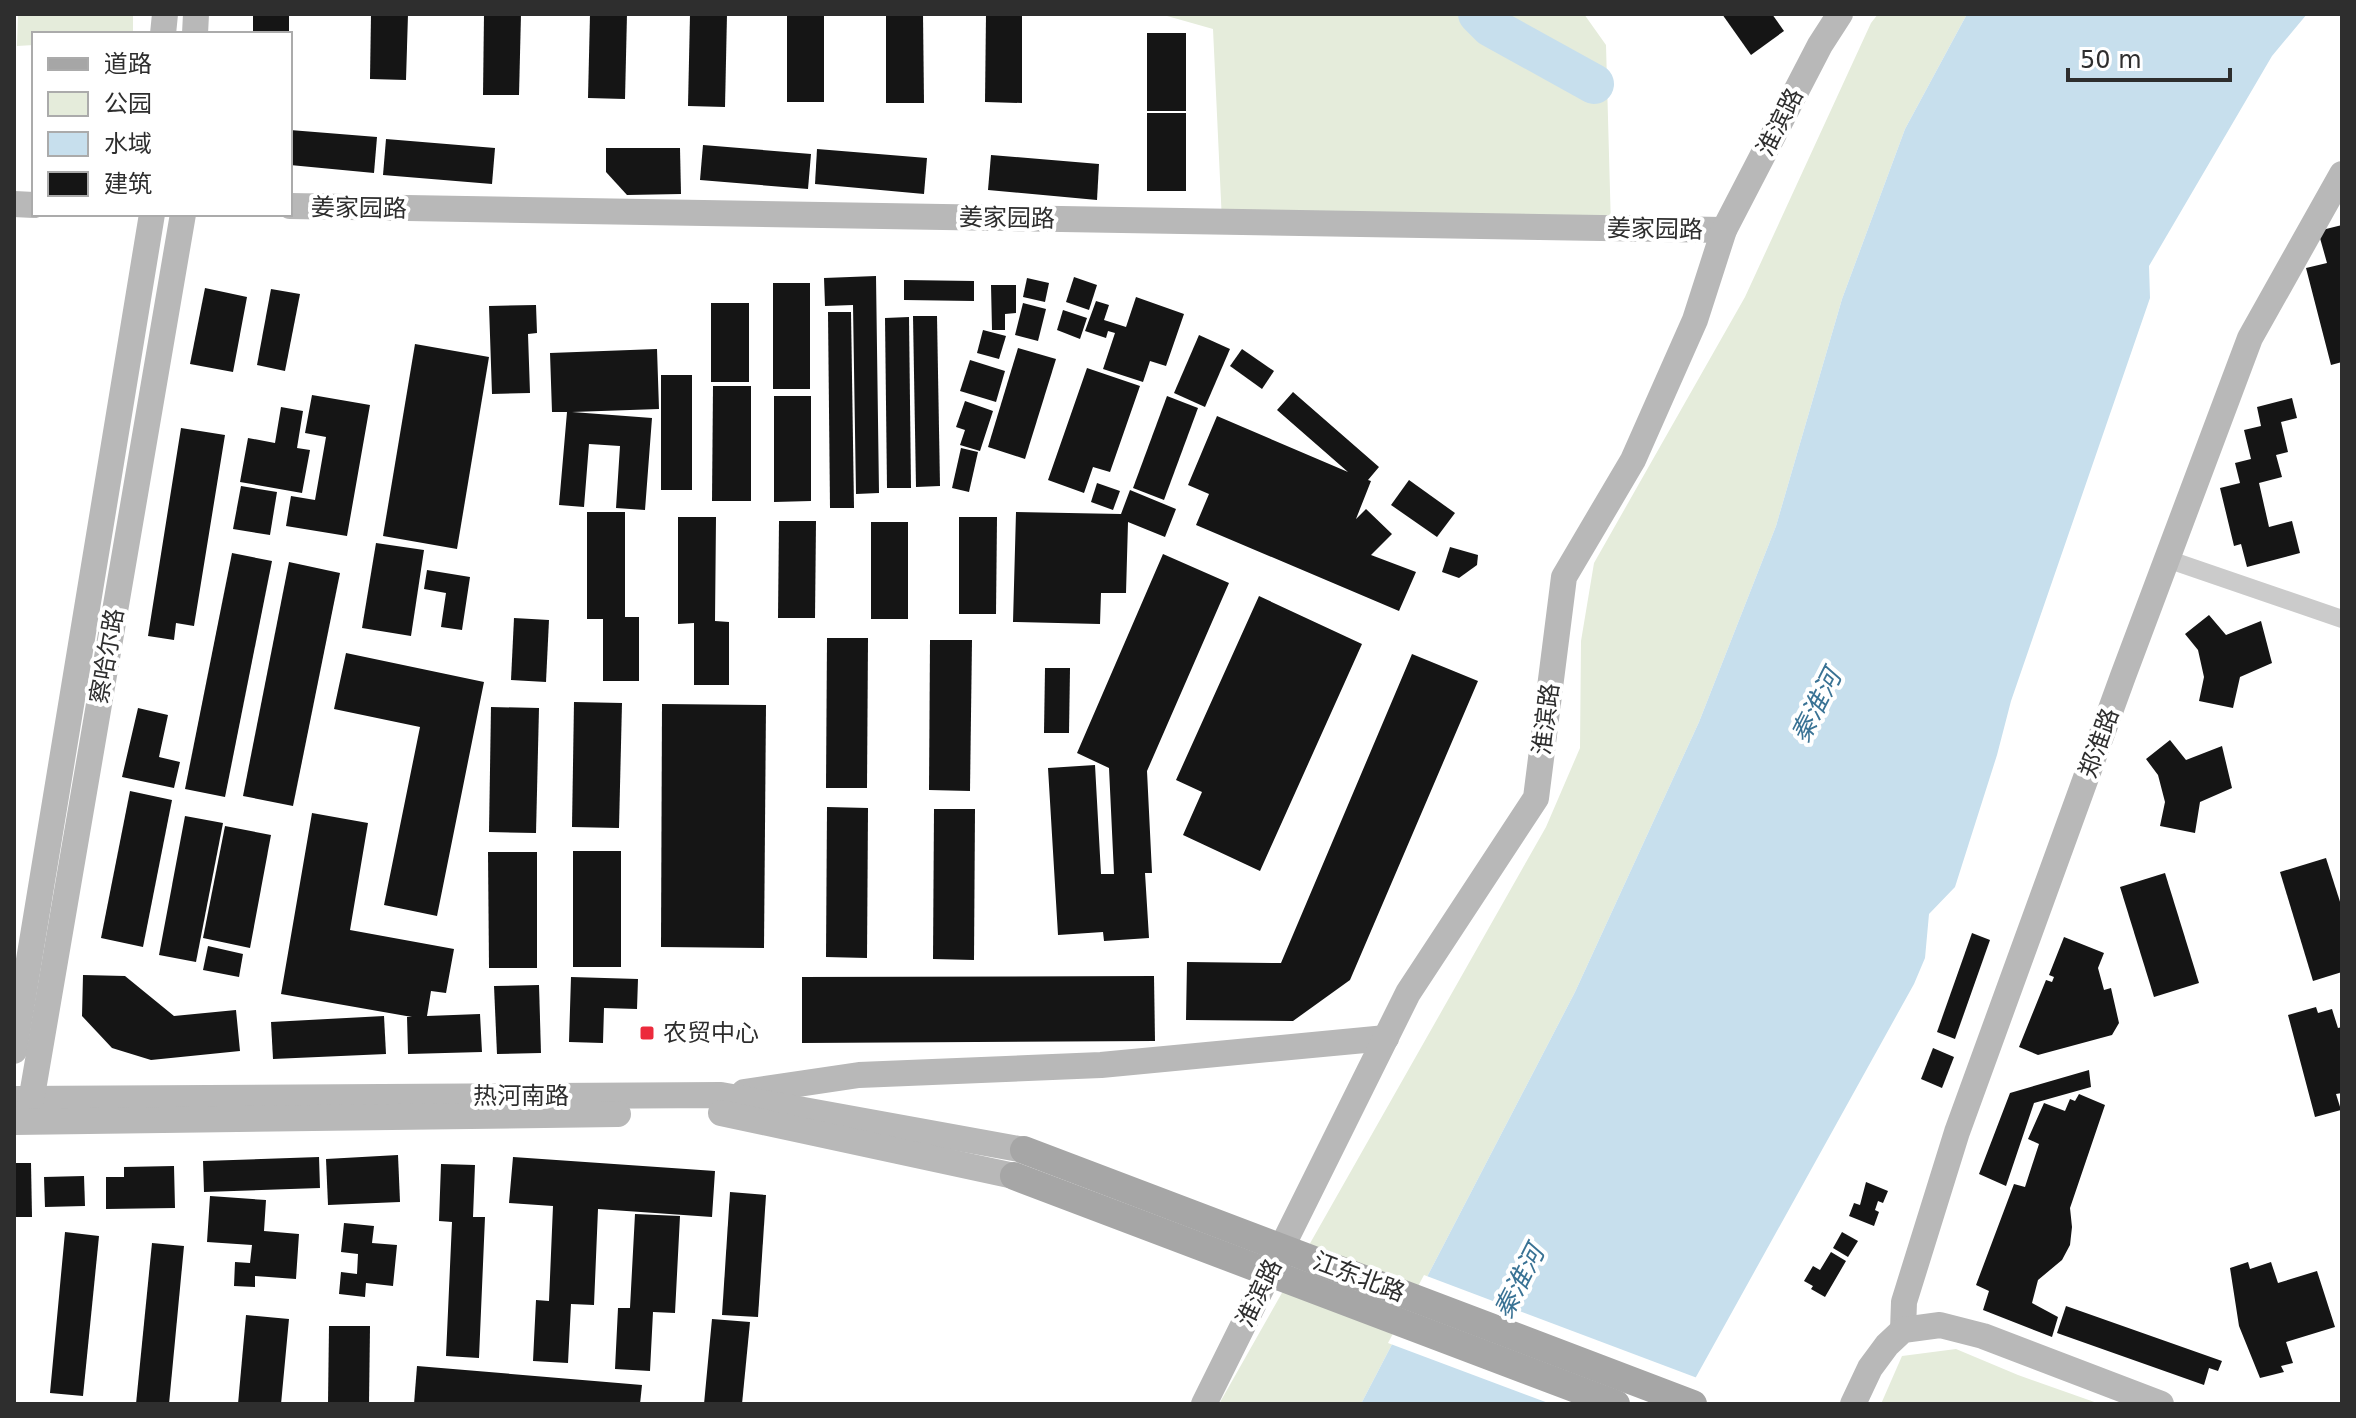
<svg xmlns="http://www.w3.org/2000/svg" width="2356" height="1418" viewBox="0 0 2356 1418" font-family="'DejaVu Sans','Noto Sans SC',sans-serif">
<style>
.green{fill:#e5ecdb}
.water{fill:#c7dfed}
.pier{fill:#fff}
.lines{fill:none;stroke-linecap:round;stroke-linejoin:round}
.river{stroke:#c7dfed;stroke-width:40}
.building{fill:#151515}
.street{stroke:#cbcbcb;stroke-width:18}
.secondary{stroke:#b8b8b8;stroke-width:26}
.primary{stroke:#a6a6a6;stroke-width:28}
.poi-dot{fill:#ec2a3c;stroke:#fff;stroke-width:3}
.labels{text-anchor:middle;stroke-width:8;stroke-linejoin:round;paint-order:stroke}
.street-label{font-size:24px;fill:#2e2e2e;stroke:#fff}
.poi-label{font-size:24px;fill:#2e2e2e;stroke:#fff;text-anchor:start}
.water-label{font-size:26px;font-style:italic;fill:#397294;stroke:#fff}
</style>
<rect width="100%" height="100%" fill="#fff"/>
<g class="green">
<path d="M18,14H133V34H34V45L17,46Z"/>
<path d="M1160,14H1584L1606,45L1611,228L1222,222L1213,29Z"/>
<path d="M1878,14H1967L1905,129L1842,299L1776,526L1699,722L1575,992L1361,1404H1219L1546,827L1580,748L1581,641L1594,563L1745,297L1871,23Z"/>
<path d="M1956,1349L2018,1375L2100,1404H1881L1902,1356Z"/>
</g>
<path class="water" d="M1967,14H2307L2272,56L2149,266L2150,298L2011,701L1997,755L1955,887L1929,914L1925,958L1914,984L1681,1404H1361L1575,992L1699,722L1776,526L1842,299L1905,129Z"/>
<path class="pier" d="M1424,1275L1700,1379L1686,1404H1551L1388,1343Z"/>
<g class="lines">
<path class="river" d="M1478,14L1491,27L1594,84"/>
</g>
<g class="building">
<rect x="253" y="14" width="36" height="20"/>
<path d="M371,14H408L406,80L370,79Z"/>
<path d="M484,14H521L519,95H483Z"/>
<path d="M590,14H627L625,99L588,98Z"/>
<path d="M690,14H727L725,107L688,106Z"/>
<rect x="787" y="14" width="37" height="88"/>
<path d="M886,14H923L924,103H886Z"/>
<path d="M986,14H1022V103L985,102Z"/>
<path d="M1722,14H1772L1784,31L1751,55Z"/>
<rect x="1147" y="33" width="39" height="78"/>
<rect x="1147" y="113" width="39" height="78"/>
<path d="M290,130L377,137L374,173L290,165Z"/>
<path d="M386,139L495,148L492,184L383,175Z"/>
<path d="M703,145L811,154L808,189L700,180Z"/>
<path d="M606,148H680L681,194L627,195L606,172Z"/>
<path d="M817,149L927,158L924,194L815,184Z"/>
<path d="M991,155L1099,164L1097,200L988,190Z"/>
<path d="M2342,225V362L2331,365L2306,268L2327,263L2318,231Z"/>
<path d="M876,276L879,493L856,494L853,305L825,306L824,278Z"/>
<path d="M1074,277L1097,285L1089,310L1066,302Z"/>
<path d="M1027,278L1049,283L1045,302L1023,297Z"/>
<path d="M904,280L974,281V301L904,300Z"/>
<rect x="773" y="283" width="37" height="106"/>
<path d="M991,285H1016V313L1005,314V330H992Z"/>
<path d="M205,288L247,297L233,372L190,364Z"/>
<path d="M271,289L300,294L285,371L257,365Z"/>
<path d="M1136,297L1184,314L1166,366L1150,361L1143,382L1103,369L1115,333L1108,331L1106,338L1085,331L1096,301L1109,305L1104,320L1126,327Z"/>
<rect x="711" y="303" width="38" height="79"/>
<path d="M1023,303L1046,309L1038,341L1015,335Z"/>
<path d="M536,305L537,333L528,334L530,393L492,394L489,306Z"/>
<path d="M1063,310L1087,318L1080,339L1057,330Z"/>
<path d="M828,312H851L854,508H830Z"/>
<path d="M913,316H937L940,486L916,487Z"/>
<path d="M909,317L911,488H887L885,318Z"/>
<path d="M983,330L1006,336L999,359L977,353Z"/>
<path d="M1199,335L1230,349L1205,407L1174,393Z"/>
<path d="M415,344L489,357L457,549L383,536Z"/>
<path d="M1018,348L1056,359L1025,459L988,447Z"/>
<path d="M657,349L659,409L572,412L652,418L645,510L616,508L620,446L589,444L584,507L559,505L567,412H552L550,353Z"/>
<path d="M1242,349L1274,371L1262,389L1230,366Z"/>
<path d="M970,360L1005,371L996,402L960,391Z"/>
<path d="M1087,368L1140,386L1110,472L1093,467L1084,493L1048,480Z"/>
<rect x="661" y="375" width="31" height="115"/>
<path d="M713,386H751V501H712Z"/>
<path d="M1293,392L1379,467L1368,480L1371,481L1356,519L1366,509L1392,534L1371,555L1416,572L1399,611L1196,525L1209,494L1188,485L1217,416L1348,472L1277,410Z"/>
<path d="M312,395L370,405L347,536L286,526L291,496L315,500L326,437L305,433Z"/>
<path d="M774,396H811V501L774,502Z"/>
<path d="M1167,396L1198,408L1164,500L1133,488Z"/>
<path d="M2292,398L2297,418L2281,422L2288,452L2276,455L2282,477L2259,483L2269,527L2292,521L2300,553L2247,567L2241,544L2234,546L2220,488L2240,483L2235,463L2251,459L2244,430L2261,426L2257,407Z"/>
<path d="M965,401L993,411L980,451L960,445L965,430L956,427Z"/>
<path d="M281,407L303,411L297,448L310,450L302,493L240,482L248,438L275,443Z"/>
<path d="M181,428L225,435L194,626L176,623L174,640L148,636Z"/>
<path d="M961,448L978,452L969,492L952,488Z"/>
<path d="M1409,480L1455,513L1437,537L1391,505Z"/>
<path d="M1097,483L1120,491L1113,510L1091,502Z"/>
<path d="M241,486L277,492L270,535L233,529Z"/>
<path d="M1130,490L1176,509L1165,537L1128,522L1126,593H1101L1100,624L1013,622L1016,512L1121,514Z"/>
<path d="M587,512H625V617H639V681H603V619H587Z"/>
<path d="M678,517H716L715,621L729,622V685H694V623L678,624Z"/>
<path d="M959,517H997L996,614H959Z"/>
<path d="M779,521H816L815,618H778Z"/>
<rect x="871" y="522" width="37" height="97"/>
<path d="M376,543L424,550L411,636L362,628Z"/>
<path d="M1450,547L1478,555L1477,565L1459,578L1442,572Z"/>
<path d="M232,553L272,561L225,797L185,789Z"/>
<path d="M1163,554L1229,583L1147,771L1152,873H1145L1149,938L1104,941L1103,932L1058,935L1048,768L1095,765L1101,874H1114L1109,768L1077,753Z"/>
<path d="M289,562L340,573L293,806L243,796Z"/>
<path d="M427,570L470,577L462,630L441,627L446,593L424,589Z"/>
<path d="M1259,596L1362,644L1260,871L1183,835L1202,792L1176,780Z"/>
<path d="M2209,615L2226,635L2261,621L2272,663L2240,677L2233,708L2199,701L2204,677L2198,650L2185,634Z"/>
<path d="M514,618L549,620L546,682L511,680Z"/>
<path d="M827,638H868L867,788H826Z"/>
<path d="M930,640H972L970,791L929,790Z"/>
<path d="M346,653L484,682L437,916L384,905L420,727L334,709Z"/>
<path d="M1412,654L1478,681L1350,980L1293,1021L1186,1020L1187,962L1281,963Z"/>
<path d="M1045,668H1070L1069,733H1044Z"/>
<path d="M574,702L622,703L619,828L572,827Z"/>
<path d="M662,704L766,705L764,948L661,947Z"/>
<path d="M491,707L539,708L536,833L489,832Z"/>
<path d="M138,708L168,715L159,757L180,762L174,788L122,777Z"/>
<path d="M2170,740L2186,760L2222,746L2232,788L2200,802L2195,833L2160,826L2165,802L2158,775L2146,759Z"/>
<path d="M130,791L172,800L143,947L101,938Z"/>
<path d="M827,807L868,808L867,958L826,957Z"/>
<path d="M934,809H975L974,960L933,959Z"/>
<path d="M312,813L368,823L350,930L454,949L446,993L431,991L427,1016L480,1014L482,1052L408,1054L407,1017H412L281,994Z"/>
<path d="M185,816L223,823L196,962L159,955Z"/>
<path d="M225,826L271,835L250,948L203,938Z"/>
<rect x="573" y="851" width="48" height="116"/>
<path d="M488,852H537V968H489Z"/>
<path d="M2326,858L2342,908V972L2313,981L2280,872Z"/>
<path d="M2165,873L2199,983L2154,997L2120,887Z"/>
<path d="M1972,933L1990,940L1955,1039L1937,1032Z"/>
<path d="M2064,937L2104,953L2098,968L2104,990L2111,988L2119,1023L2112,1035L2038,1055L2019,1047L2046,980L2052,982L2054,977L2049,975Z"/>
<path d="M208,946L243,954L239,977L203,970Z"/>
<path d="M83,975L125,976L174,1016L236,1010L240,1051L151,1060L112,1048L82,1016Z"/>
<path d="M1154,976L1155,1041L802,1043V977Z"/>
<path d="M571,977L638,979L637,1009L604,1008L603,1043L569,1042Z"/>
<path d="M539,985L541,1053L497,1054L494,986Z"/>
<path d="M2316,1007L2318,1013L2332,1009L2338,1028L2342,1027V1093L2336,1094L2341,1110L2315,1117L2288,1015Z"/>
<path d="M384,1016L386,1054L273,1059L271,1022Z"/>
<path d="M1933,1048L1954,1057L1942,1088L1921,1079Z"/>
<path d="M2089,1070L2091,1087L2034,1103L2006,1186L1979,1174L2010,1093Z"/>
<path d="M2079,1094L2105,1105L2070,1208L2072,1227L2070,1245L2062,1260L2038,1280L2032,1303L2058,1317L2052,1337L1983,1310L1989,1291L1976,1285L2014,1184L2025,1187L2039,1144L2028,1139L2044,1103L2065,1111L2070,1099L2075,1101Z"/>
<path d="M398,1155L400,1202L328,1205L326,1159Z"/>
<path d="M319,1157L320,1188L204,1192L203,1161Z"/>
<path d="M513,1157L715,1171L712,1217L598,1209L594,1305L571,1304L568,1363L533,1361L536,1300L549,1301L553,1206L509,1203Z"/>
<path d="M14,1163H31L32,1217H14Z"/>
<path d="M441,1164L475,1165L473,1217H485L479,1358L446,1356L452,1222L439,1221Z"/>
<path d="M174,1166L175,1208L106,1209V1177H124V1167Z"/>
<path d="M84,1176L85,1206L45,1207L44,1177Z"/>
<path d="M1866,1182L1888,1191L1883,1203L1878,1201L1875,1210L1879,1212L1874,1226L1849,1216L1854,1203L1860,1205Z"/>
<path d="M730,1192L766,1195L758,1317L722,1315Z"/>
<path d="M210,1196L266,1200L264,1231L299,1234L296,1279L255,1276V1287L234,1286L235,1262L250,1263L252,1245L207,1242Z"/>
<path d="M635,1214L680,1216L675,1313L653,1312L650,1371L615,1369L618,1308H630Z"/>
<path d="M344,1223L374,1226L372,1243L397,1245L393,1286L366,1283L365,1297L339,1294L341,1272L357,1274L358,1254L341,1252Z"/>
<path d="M65,1232L99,1236L83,1396L50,1393Z"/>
<path d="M1842,1232L1858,1241L1848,1257L1833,1248Z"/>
<path d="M152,1243L184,1246L169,1404H136Z"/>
<path d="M1831,1252L1846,1261L1825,1297L1811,1289L1813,1286L1804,1281L1813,1266L1820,1270Z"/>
<path d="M2248,1262L2250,1269L2271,1262L2278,1283L2317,1271L2335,1327L2286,1342L2293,1363L2281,1366L2284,1372L2260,1378L2239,1326L2230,1268Z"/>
<path d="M2066,1306L2222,1361L2218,1371L2209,1368L2204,1385L2057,1333Z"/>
<path d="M246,1315L289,1319L281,1404H238Z"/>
<path d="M712,1319L750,1322L742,1404H704Z"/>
<path d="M329,1326H370L369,1404H328Z"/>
<path d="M417,1366L642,1385L640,1404H414Z"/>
</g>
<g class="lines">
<path class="street" d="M2167,559L2342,619"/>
<g class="secondary">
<path d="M163,34L165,14"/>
<path d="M195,34L196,14"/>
<path d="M14,204L34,205"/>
<path d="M290,206L1724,230"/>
<path d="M14,1051L152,214"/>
<path d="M744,1092L859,1075L1101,1065L1386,1038"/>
<path d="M14,1099L721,1095L1024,1150"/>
<path d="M29,1113L183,214"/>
<path d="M721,1113L1014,1176"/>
<path d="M14,1122L618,1114"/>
<path d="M1903,1330L1904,1302L1957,1132L2123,676L2250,338L2342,174"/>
<path d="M1204,1404L1408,993L1536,798L1564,577L1633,460L1695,320L1724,230L1820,45L1840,14"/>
<path d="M1853,1404L1870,1368L1887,1345L1903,1330L1940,1325L1983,1336L2161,1404"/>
</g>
<g class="primary">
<path d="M1024,1150L1693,1404"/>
<path d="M1014,1176L1616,1404"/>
</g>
</g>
<rect class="poi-dot" x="639" y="1025" width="16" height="16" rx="4"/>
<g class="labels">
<g class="street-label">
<text transform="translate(1780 122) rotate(-63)" y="8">淮滨路</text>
<text transform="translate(359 208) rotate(1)" y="8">姜家园路</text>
<text transform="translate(1007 218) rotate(1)" y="8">姜家园路</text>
<text transform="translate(1655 229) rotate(1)" y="8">姜家园路</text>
<text transform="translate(107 656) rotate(-80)" y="8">察哈尔路</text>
<text transform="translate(1546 719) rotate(-83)" y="8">淮滨路</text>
<text transform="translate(2099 743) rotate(-70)" y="8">郑淮路</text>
<text x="521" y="1104">热河南路</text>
<text transform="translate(1359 1277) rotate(21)" y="8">江东北路</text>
<text transform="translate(1259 1293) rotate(-64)" y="8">淮滨路</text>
</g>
<g class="poi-label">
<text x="663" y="1041">农贸中心</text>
</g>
<g class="water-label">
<text transform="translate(1816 706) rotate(-63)" y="9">秦淮河</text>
<text transform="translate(1519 1282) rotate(-63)" y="9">秦淮河</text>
</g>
</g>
<rect width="2356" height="1418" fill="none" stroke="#2e2e2e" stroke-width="32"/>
<rect x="32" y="32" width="260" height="184" fill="#ffffff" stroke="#ababab" stroke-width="2"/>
<rect x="48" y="58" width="40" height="12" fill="#a6a6a6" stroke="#ababab" stroke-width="2"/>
<text x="104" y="72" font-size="24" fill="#2e2e2e">道路</text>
<rect x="48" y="92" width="40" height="24" fill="#e5ecdb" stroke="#ababab" stroke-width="2"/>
<text x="104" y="112" font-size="24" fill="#2e2e2e">公园</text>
<rect x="48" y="132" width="40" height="24" fill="#c7dfed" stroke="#ababab" stroke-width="2"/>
<text x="104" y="152" font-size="24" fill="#2e2e2e">水域</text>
<rect x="48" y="172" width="40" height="24" fill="#151515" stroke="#ababab" stroke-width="2"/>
<text x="104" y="192" font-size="24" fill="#2e2e2e">建筑</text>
<path d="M2068 68v12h162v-12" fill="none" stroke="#2e2e2e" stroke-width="4"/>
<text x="2080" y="68" font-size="24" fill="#2e2e2e" stroke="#ffffff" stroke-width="6" paint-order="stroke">50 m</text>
</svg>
